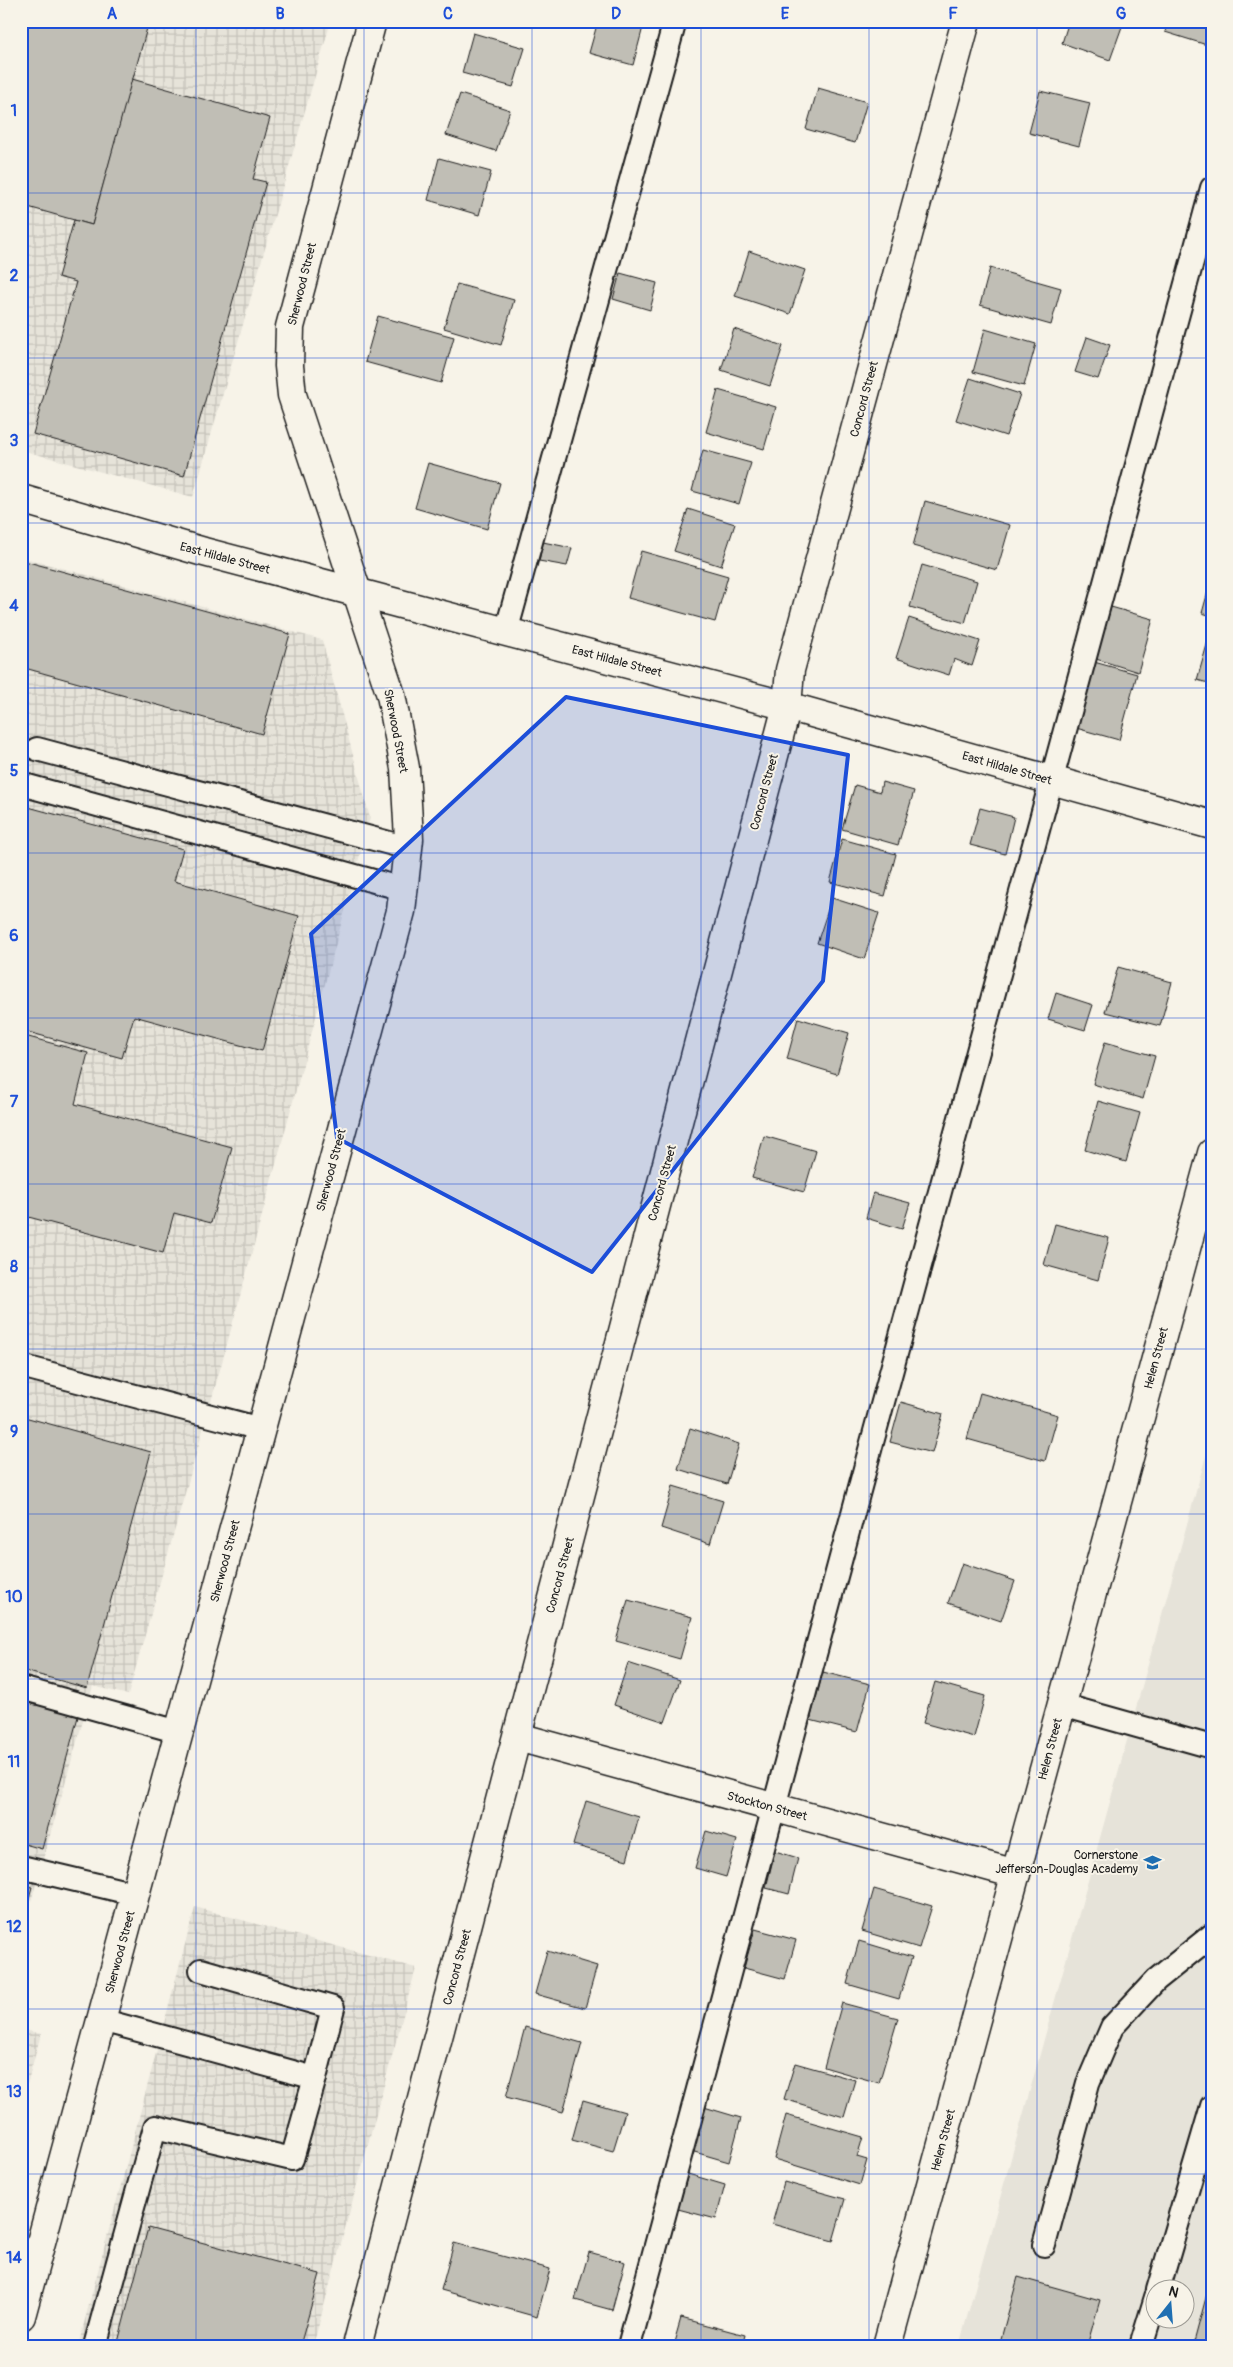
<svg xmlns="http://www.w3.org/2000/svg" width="1233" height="2367" viewBox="0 0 1233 2367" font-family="Pangolin,sans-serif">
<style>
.built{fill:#e6e3d9;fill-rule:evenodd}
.industrial{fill:url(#industrial-grid)}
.building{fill:#c0beb5;stroke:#1c1c1c}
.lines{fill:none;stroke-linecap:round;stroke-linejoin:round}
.service-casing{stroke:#1c1c1c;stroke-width:26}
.minor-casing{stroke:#1c1c1c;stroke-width:31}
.tertiary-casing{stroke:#1c1c1c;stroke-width:31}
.service{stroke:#f7f3e8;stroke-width:22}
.minor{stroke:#f7f3e8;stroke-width:28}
.tertiary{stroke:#f7f3e8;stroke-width:28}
.marked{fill:#1d4ed8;fill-opacity:0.2;stroke:#1d4ed8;stroke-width:4;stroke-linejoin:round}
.grid{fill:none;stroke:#1d4ed8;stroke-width:1;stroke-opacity:0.55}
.labels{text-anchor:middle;stroke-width:4;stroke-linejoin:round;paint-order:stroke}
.street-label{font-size:12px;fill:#1c1c1c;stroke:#f7f3e8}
.poi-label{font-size:12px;fill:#1c1c1c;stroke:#f7f3e8;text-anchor:end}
.neatline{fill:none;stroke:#1d4ed8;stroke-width:2}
.grid-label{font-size:16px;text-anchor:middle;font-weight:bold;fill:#1d4ed8}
</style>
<defs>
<pattern id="industrial-grid" width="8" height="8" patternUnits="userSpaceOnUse" patternTransform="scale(1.25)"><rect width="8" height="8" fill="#e6e3d9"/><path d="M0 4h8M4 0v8" fill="none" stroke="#c5c2ba"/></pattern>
</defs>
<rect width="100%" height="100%" fill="#f7f3e8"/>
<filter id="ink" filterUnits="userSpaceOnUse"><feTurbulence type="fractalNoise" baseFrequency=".02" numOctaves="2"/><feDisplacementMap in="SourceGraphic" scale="10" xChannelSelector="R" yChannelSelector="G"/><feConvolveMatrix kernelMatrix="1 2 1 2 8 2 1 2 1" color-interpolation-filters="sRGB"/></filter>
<g filter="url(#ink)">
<path class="built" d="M1212,1434V2346H959ZM1156,2290H1186V2320H1156Z"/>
<g class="industrial">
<path d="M21,21H331L193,497L21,450Z"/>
<path d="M21,557L322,640L370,818L221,1366L128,1695L93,1686L21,1936Z"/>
<path d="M195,1907L416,1968L313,2346H78Z"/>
<path d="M21,2029L41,2034L21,2106Z"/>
</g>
<g class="building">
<path d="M21,21H149L92,225L21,205Z"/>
<path d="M598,21H622L643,27L633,65L589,53Z"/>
<path d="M1069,21H1124L1110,60L1062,43Z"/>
<path d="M1168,21H1212L1207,45L1165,32Z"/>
<path d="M473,33L525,48L513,87L462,73Z"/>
<path d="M132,79L270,118L253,179L266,182L184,476L33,434L76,282L58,277L74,220L92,225Z"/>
<path d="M818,88L867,102L855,143L806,129Z"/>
<path d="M1040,91L1090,103L1079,146L1029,133Z"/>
<path d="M460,94L510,110L496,151L446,135Z"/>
<path d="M439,158L491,172L479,215L428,200Z"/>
<path d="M749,251L805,270L790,314L735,296Z"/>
<path d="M990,268L1061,288L1051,325L980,305Z"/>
<path d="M620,273L657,283L650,310L613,299Z"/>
<path d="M457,284L514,300L501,345L444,328Z"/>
<path d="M378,316L454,337L441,383L365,362Z"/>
<path d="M734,329L783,346L770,386L721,370Z"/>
<path d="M985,329L1036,344L1024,386L973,372Z"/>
<path d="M1087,337L1110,345L1098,379L1075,372Z"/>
<path d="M970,378L1020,394L1006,436L956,420Z"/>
<path d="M718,390L776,407L764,449L706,432Z"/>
<path d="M703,450L751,463L739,504L692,491Z"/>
<path d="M428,463L500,483L487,529L415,508Z"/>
<path d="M925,501L1010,525L997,570L913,546Z"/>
<path d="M688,509L735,524L721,566L674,551Z"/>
<path d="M543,542L572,548L567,566L539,561Z"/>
<path d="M641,551L728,576L715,622L628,598Z"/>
<path d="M21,560L290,634L262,734L21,667Z"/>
<path d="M922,565L977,581L965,623L910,607Z"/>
<path d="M1212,577V616L1202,613Z"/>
<path d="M1111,607L1153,619L1138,672L1096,659Z"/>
<path d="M909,618L980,641L972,666L954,659L949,675L896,658Z"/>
<path d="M1210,634H1212V684L1197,680Z"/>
<path d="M1094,662L1137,674L1119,740L1076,728Z"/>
<path d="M882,782L914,791L898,845L842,829L855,785L880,792Z"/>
<path d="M21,805L183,849L174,881L299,916L262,1051L134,1016L122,1058L21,1030Z"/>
<path d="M980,808L1014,817L1005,854L970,845Z"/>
<path d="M842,839L896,854L885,896L830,882Z"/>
<path d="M832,898L879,913L864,959L817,943Z"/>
<path d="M1118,967L1172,982L1160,1026L1105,1012Z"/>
<path d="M1056,993L1093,1005L1085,1030L1048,1019Z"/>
<path d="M798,1018L849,1033L837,1074L787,1059Z"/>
<path d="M21,1035L88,1053L75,1104L232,1147L211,1223L174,1213L163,1253L21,1215Z"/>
<path d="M1105,1042L1155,1056L1143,1099L1093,1084Z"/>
<path d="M1098,1101L1140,1113L1126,1162L1085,1150Z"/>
<path d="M764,1136L816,1151L804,1192L752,1178Z"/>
<path d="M873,1193L910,1203L902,1229L866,1218Z"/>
<path d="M1055,1224L1109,1238L1098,1280L1044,1265Z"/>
<path d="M980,1393L1058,1415L1045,1461L967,1439Z"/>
<path d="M901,1402L943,1414L932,1453L890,1442Z"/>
<path d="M21,1416L151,1452L87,1688L21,1670Z"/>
<path d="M690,1428L739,1444L727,1484L678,1469Z"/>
<path d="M673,1486L723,1501L710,1544L661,1528Z"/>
<path d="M962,1563L1015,1581L1001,1621L948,1603Z"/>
<path d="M628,1600L692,1617L680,1659L616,1641Z"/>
<path d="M628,1663L680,1680L665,1722L614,1705Z"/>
<path d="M823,1672L870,1684L857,1732L810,1720Z"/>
<path d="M935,1682L985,1696L974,1737L923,1723Z"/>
<path d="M21,1698L79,1713L42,1849L21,1843Z"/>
<path d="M586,1801L639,1817L627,1860L573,1845Z"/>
<path d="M706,1831L737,1840L726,1877L695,1868Z"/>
<path d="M775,1851L798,1858L789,1894L766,1888Z"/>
<path d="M21,1885L32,1887L21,1926Z"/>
<path d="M874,1889L932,1906L919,1948L862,1931Z"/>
<path d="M755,1929L796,1940L785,1979L744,1968Z"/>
<path d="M859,1941L912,1957L899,1999L847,1984Z"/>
<path d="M547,1951L597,1966L585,2008L535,1994Z"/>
<path d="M842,2003L898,2018L879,2083L824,2067Z"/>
<path d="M525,2027L582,2043L563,2112L506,2097Z"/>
<path d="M795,2063L855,2080L844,2117L784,2099Z"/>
<path d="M583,2100L625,2112L613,2151L572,2140Z"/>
<path d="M704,2107L741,2118L729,2162L691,2151Z"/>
<path d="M786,2115L863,2137L857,2157L867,2160L860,2185L774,2159Z"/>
<path d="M688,2174L725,2185L716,2219L678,2209Z"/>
<path d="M784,2182L845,2199L833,2241L772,2224Z"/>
<path d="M148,2228L320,2274L300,2346H117Z"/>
<path d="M454,2243L550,2269L537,2317L441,2290Z"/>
<path d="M589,2252L625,2262L612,2310L575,2300Z"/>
<path d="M1212,2275V2346H1193Z"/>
<path d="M1018,2277L1100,2300L1087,2346H999Z"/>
<path d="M681,2318L745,2335L742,2346H673Z"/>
</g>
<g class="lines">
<defs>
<g id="service">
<path d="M506,632L675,21"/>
<path d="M37,749L408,848"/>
<path d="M21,784L403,889"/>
<path d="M21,1366L261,1429"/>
<path d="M21,1688L179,1732"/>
<path d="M1062,1705L1212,1747"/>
<path d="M21,1867L135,1894"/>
<path d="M101,2020L315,2078L333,2008L201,1970"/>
<path d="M1044,2245L1088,2083L1112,2027L1156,1980L1212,1935"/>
<path d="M1158,2290L1212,2106"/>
<path d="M95,2346L155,2127L292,2159L315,2078"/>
<path d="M629,2346C820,1626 1019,907 1212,188"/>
<path d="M1141,2346L1156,2297"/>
</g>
<g id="minor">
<path d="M21,499L204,552L787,706L1212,825"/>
<path d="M518,1737L1016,1874"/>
<path d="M357,2346L787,706L790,670L966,21"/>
<path d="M887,2346L1212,1153"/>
</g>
<path id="tertiary" d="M21,2316L401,911L409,839L405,768L391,695L292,395L289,366L290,327L372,21"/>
</defs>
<use href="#service" class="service-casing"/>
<use href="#minor" class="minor-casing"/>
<use href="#tertiary" class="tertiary-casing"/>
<use href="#service" class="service"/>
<use href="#minor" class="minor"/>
<use href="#tertiary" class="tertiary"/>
</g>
</g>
<path class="marked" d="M566,697L848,755L823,981L592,1272L337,1138L311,934Z"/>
<path class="grid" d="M196,21V2346M364,21V2346M532,21V2346M701,21V2346M869,21V2346M1037,21V2346M21,193H1212M21,358H1212M21,523H1212M21,688H1212M21,853H1212M21,1018H1212M21,1184H1212M21,1349H1212M21,1514H1212M21,1679H1212M21,1844H1212M21,2009H1212M21,2174H1212"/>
<defs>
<symbol id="school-bare" viewBox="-9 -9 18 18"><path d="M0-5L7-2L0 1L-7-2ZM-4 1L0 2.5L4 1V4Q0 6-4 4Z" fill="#1f6fb2" stroke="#f7f3e8" stroke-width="2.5" paint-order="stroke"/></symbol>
</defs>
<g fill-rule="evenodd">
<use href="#school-bare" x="1140" y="1850" width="25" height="25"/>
</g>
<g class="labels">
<g class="street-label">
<text transform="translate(302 284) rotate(-76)" y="4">Sherwood Street</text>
<text transform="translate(864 399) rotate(-75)" y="4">Concord Street</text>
<text transform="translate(225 558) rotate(15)" y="4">East Hildale Street</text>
<text transform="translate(617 661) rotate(15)" y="4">East Hildale Street</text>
<text transform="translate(396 731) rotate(79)" y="4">Sherwood Street</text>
<text transform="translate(1007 768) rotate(16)" y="4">East Hildale Street</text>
<text transform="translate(764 792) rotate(-75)" y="4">Concord Street</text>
<text transform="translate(331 1170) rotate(-75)" y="4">Sherwood Street</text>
<text transform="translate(662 1183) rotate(-75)" y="4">Concord Street</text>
<text transform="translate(1156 1358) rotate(-75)" y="4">Helen Street</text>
<text transform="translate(225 1561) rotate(-75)" y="4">Sherwood Street</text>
<text transform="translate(560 1575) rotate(-75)" y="4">Concord Street</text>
<text transform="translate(1050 1749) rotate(-75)" y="4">Helen Street</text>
<text transform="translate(767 1806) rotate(15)" y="4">Stockton Street</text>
<text transform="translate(120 1952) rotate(-75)" y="4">Sherwood Street</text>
<text transform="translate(457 1967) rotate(-75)" y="4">Concord Street</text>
<text transform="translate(943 2140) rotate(-75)" y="4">Helen Street</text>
</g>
<g class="poi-label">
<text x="1138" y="1859">Cornerstone<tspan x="1138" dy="14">Jefferson-Douglas Academy</tspan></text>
</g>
</g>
<rect width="1233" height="2367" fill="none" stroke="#f7f3e8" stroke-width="55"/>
<g transform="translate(1170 2304) rotate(17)"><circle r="24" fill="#f7f3e8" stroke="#9f9d96"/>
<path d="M0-4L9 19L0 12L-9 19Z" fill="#1f6fb2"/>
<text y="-8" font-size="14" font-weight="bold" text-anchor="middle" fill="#1c1c1c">N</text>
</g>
<rect x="28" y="28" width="1178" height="2312" class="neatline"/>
<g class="grid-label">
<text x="112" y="19">A</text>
<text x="280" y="19">B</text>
<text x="448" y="19">C</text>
<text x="616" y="19">D</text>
<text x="785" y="19">E</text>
<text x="953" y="19">F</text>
<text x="1121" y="19">G</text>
<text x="14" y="116">1</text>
<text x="14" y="281">2</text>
<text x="14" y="446">3</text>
<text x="14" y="611">4</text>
<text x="14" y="776">5</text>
<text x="14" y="941">6</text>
<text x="14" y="1107">7</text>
<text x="14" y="1272">8</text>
<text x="14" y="1437">9</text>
<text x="14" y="1602">10</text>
<text x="14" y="1767">11</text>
<text x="14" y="1932">12</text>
<text x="14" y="2097">13</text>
<text x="14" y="2263">14</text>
</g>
</svg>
